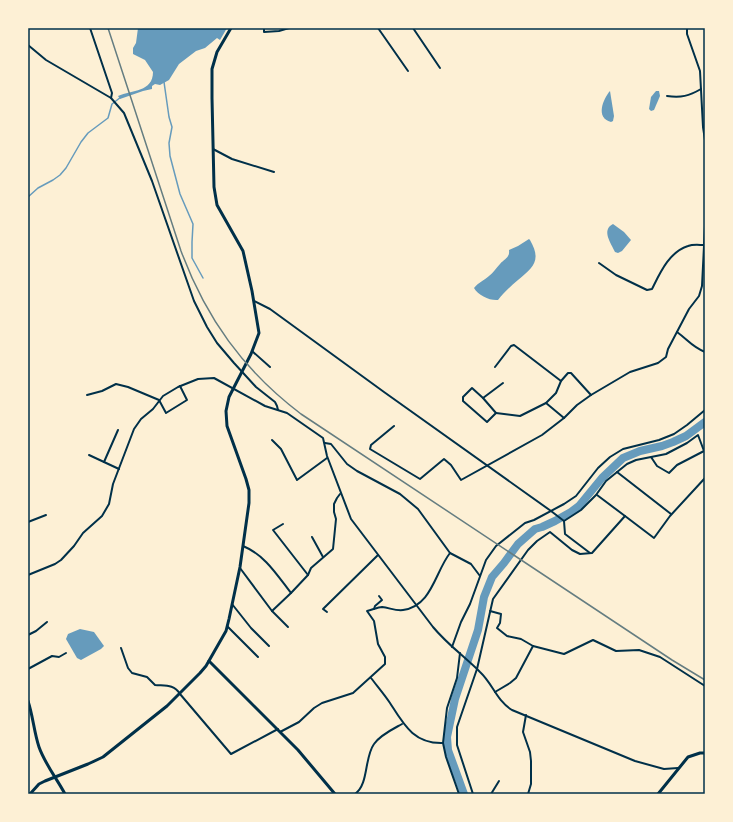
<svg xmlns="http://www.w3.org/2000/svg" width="733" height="822" viewBox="0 0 733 822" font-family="Arial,sans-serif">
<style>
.water{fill:#669bbc}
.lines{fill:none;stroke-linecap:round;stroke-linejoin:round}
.stream{stroke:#669bbc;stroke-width:1.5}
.river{stroke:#669bbc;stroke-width:8}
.minor{stroke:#003049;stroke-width:2}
.tertiary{stroke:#003049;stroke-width:3}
.secondary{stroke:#003049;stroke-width:3}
.rail{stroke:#657d81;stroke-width:1.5}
.neatline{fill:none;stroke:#003049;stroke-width:1.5}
</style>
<rect width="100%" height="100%" fill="#fdf0d5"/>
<g class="water">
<path d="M138,28H227L220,40L217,38L205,48L196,51L179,64L169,80L160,85L155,84L152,86V89L143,91L120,99L118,96C132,90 153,92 153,72L145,60L133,54V48L136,43Z"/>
<path d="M610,91L614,116L613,121L611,122C595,118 603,99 610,91Z"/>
<path d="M656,91H659L660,96L654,110L651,111L649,109L651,97Z"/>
<path d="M613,224L624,232L631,240L622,251L618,253L615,252C611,243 601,230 613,224Z"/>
<path d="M529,239L530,240C542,261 533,267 518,280C511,286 503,293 498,300C490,301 478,295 474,288C479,282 483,281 489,276C493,273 496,268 500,264C504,259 510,258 509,250L518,246Z"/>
<path d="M80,629L94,632L104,646L101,649L81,660L77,658L66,639L68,634Z"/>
</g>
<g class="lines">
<g class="stream">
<path d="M164,82L169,117L172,127L169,143L170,156L180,194L193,224L192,242V258L203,278"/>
<path d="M28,197L38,188L53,180L60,175L66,168L81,142L88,133L108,118L112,104L121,97"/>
</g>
<path class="river" d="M464,794L448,750L447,737L455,699L478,630L484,597L492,577L504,563L518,544L535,529L542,527L555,521L571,512L579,506L602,478L623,458L640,451L662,446L673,442L686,436L705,422"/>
<g class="minor">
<path d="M90,28L112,93L111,98"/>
<path d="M264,28V32L279,31L289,28"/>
<path d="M378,28L408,71"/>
<path d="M413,28L440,68"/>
<path d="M687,28V34L700,71L703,127L705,140"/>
<path d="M28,45L46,60L111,98L124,113L152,181L194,301L207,327L217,343L234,363L256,387L275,402L277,406L278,410"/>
<path d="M667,96C681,98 689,96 701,89"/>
<path d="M213,149L232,159L274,172"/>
<path d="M599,263L616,275L647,290L652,289C660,273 669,252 688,246C693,244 699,245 704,245"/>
<path d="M254,301L270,309L384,392L551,511L564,521L565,534L590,553"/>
<path d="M677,332C688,340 692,347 705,352"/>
<path d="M252,351L270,367"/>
<path d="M495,367L511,346L514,345L561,381"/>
<path d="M472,388L483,398L496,413L487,422L463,401V397Z"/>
<path d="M87,395L102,391L116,384L128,387L159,400L166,413L187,400L180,386"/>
<path d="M483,398L503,383"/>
<path d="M546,403L556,393L561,381L568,373H571L591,395"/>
<path d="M496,413L520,416L546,403L564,418"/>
<path d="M394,426L371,445L370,449L420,479L444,459L451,465L461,480L542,435L564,418L577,405L591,395L630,372L658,363L666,357L668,349L689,309L699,296L702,286L705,226"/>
<path d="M272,440L281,449L297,480L327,458"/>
<path d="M325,443L331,444L347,464L357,471L400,494L418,509L450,553L471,564L480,576"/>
<path d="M89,455L119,469"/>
<path d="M104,462L118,430"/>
<path d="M617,472L671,514"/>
<path d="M597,495L625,516"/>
<path d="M564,521L581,510L596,495L606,481L627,464L636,460L666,454L687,443L698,435L704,451L677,465L669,473L657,466L651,457"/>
<path d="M28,522L46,515"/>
<path d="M283,524L273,530L308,575"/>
<path d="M312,537L323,557"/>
<path d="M243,546C265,555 277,575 291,593"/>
<path d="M240,568L272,611L291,593L308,575L311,568L333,549L336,519L334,512V504L337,498L340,494"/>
<path d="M28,575L55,564L61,560L74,546L83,533L102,516L109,504L113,484L134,429L141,419L153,409L163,396L178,387L198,379L214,378L265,406L287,413L323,438L327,456L351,519L433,627C447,644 465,657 480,672C493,684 496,700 512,710L635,761L664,769L678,768"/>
<path d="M232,604L251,628L269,646"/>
<path d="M374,609L375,606L382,600L379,596"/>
<path d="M272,611L288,627"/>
<path d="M490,611L501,614L500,623L497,628L507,636L521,639L533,646L564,654L593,640L616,651L639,650L660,657L705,686"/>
<path d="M327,612L323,609L378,555"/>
<path d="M227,626L258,657"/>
<path d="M28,635L36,631L47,622"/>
<path d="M452,647L461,622L470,604L486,560L496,546L525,523L534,520L564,504L576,496L598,468L610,457L623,449L659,440L674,434L687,425L705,410"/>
<path d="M121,648L128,668L132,673L147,677L155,685C165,686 174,684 180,694L231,754L278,729"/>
<path d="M28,669L52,656L59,657L66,653"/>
<path d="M371,678C377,686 384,694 390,703C404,725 414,744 443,743"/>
<path d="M495,692L510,683L516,678L533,646"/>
<path d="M526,715L523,732L530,752L531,761V784L528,794"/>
<path d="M280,732L299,722L314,708L322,703L353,693L385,664V657L378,644L374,621L367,611C372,610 378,607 382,607C390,608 396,611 403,610C432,606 435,572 450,553"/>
<path d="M355,794C369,784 364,758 374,744C380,735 393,729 402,724"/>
<path d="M459,794L446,757L443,743L447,708L457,678L460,653"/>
<path d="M473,794L457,745V727L477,669L493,599L528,550L537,541L550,532L572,550L580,554L592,553L625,516L654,538L670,516L705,478"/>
<path d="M491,794L499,781"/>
</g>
<g class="tertiary">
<path d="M209,661L298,750L335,794"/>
<path d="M30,794L39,784L45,781L88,764L103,757L167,706L200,673L206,666L226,631L229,619L240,567L249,503V490L246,479L227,426L226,411L229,397L251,354L259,333L252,291L243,251L217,205L214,187L212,98V69L217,52L231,28"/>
</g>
<g class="secondary">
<path d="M28,701C33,716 34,732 39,747C45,764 57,779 65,794"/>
<path d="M658,794L688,757L700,753H705"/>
</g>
<path class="rail" d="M108,28L181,251C206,318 243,370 301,414L672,660L705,680"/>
</g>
<rect width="733" height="822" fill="none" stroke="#fdf0d5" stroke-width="58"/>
<rect x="29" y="29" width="675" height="764" class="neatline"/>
</svg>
